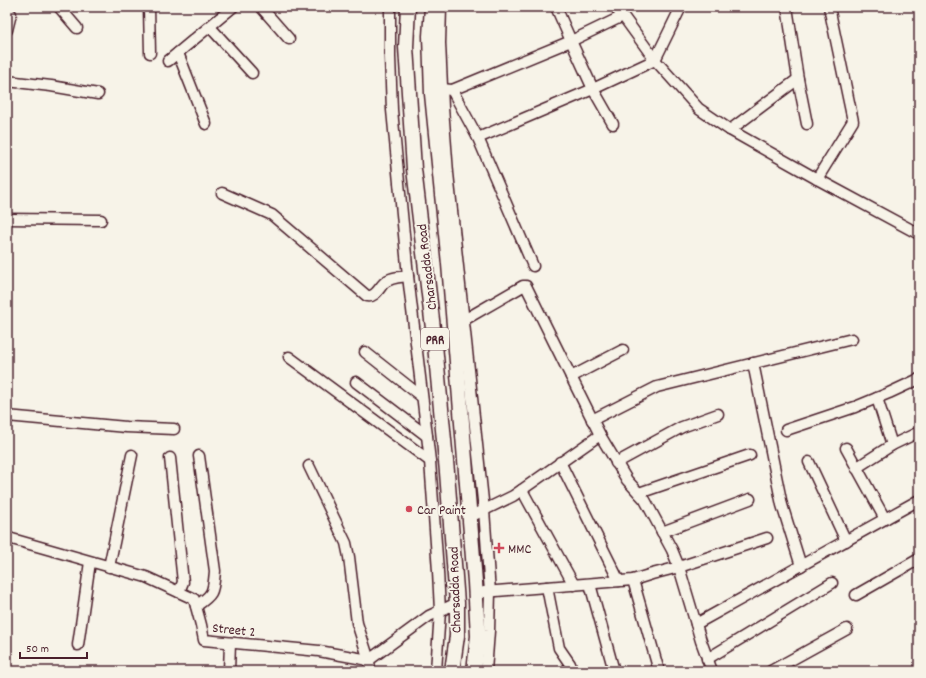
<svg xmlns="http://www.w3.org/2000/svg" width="926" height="678" viewBox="0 0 926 678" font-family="Dekko,sans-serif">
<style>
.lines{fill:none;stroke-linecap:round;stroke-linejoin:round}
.minor-casing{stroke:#4a1f2b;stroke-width:13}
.highway-casing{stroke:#4a1f2b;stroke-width:17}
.minor{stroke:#f7f3e8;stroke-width:10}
.highway{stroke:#f7f3e8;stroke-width:14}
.poi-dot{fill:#d1495b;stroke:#f7f3e8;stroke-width:1.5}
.labels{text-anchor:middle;stroke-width:4;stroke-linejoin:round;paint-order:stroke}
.shield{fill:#f7f3e8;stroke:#7e5f64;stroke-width:1}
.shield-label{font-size:13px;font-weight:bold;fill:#4a1f2b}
.street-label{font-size:14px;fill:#4a1f2b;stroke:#f7f3e8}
.poi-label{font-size:14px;fill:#4a1f2b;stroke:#f7f3e8;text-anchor:start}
</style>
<rect width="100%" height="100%" fill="#f7f3e8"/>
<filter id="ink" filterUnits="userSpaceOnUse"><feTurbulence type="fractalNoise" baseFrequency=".025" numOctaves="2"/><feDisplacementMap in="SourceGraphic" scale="8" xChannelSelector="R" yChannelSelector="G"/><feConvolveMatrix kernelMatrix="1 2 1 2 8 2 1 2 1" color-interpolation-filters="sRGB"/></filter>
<g filter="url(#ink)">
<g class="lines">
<defs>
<g id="minor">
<path d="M59,7L77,28"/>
<path d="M149,7L150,53"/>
<path d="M261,7L289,39"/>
<path d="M390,7V57L392,110L408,276L430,461L438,571L440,611L436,671"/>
<path d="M441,7L440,43L443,108L448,173L484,510L490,592L489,631L486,671"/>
<path d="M556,7L571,41L593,89L613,124"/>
<path d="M615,7L623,16L655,60L699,109L730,130L817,179L919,234"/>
<path d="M787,7L798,79L807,124"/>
<path d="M210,27L252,73"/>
<path d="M7,30L11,14"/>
<path d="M178,53L206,124"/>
<path d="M168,61L233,7"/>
<path d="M7,81L51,86L98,94"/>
<path d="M442,89L452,90L571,41L623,16"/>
<path d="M452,90L478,138L533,266"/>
<path d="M730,130L798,79"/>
<path d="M478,138L593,89L655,60L681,7"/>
<path d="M817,179L853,121L829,7"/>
<path d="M222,193L272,215L367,296C375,298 379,288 384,283C390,277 400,277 408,276"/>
<path d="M7,219L101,220"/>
<path d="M464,320L523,286H526L600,435L627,480L645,500L672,550L679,567L701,641L712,671"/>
<path d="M365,352L422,397"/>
<path d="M289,357L430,461"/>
<path d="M753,363L782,505L801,566"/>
<path d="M571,377L623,350"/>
<path d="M356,382L427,436"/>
<path d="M877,398L892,445"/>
<path d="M7,416L126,427L174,429"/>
<path d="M592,420L657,387L852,339"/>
<path d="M786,430L855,407L889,393L919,379"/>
<path d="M846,448L885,519"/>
<path d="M170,458L183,582L179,592"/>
<path d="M560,462L619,581"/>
<path d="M809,462L846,541"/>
<path d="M616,463L682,427L718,414"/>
<path d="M309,466L346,543L349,557L357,623L369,660L370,671"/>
<path d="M856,468L892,445L919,432"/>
<path d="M522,490L574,585"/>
<path d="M639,493L750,455"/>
<path d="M470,517L513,496L600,435"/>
<path d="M662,532L750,499"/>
<path d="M7,537L12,539L146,577L194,599L201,625L204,640L319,651L369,660L429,616L457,603"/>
<path d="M109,567L132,455"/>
<path d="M633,580L659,671"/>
<path d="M590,584L614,671"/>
<path d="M547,587L559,648L570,664L572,671"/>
<path d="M484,592L633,580L652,574L679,567L767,538"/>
<path d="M856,595L919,559"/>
<path d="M196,606C214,594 213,592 215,571L199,456"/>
<path d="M696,624L919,500"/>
<path d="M78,645L90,562"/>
<path d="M707,659L832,583"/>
<path d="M229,671L230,643"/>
<path d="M771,671L847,629"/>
</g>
<g id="highway">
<path d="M408,7L406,47L414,169L435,345L447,472L457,603V636L452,671"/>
<path d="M432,7L430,36L432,94L449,264L475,582L478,636L474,671"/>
</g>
</defs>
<use href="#minor" class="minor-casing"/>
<use href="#highway" class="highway-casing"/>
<use href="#minor" class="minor"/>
<use href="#highway" class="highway"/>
</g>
</g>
<g class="poi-dot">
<circle cx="409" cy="509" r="4"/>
<path d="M497 542h4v4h4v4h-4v4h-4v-4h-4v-4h4z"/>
</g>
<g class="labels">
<rect class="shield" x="421" y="328" width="28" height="22" rx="3"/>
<g class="shield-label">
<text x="435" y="344">PRR</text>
</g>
<g class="street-label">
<text transform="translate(426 267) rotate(-97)" y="5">Charsadda Road</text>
<text transform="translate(454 590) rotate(-92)" y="5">Charsadda Road</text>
<text transform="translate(234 629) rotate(6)" y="5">Street 2</text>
</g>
<g class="poi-label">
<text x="417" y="514">Car Paint</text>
<text x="508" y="553">MMC</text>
</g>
</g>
<rect width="926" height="678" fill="none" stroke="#f7f3e8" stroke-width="24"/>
<rect x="12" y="12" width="902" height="654" fill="none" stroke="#4a1f2b" stroke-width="1.5" filter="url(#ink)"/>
<path d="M20 652v6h67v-6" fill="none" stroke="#4a1f2b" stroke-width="2"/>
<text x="26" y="652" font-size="12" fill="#4a1f2b" stroke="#f7f3e8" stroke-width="3" paint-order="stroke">50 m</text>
</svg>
